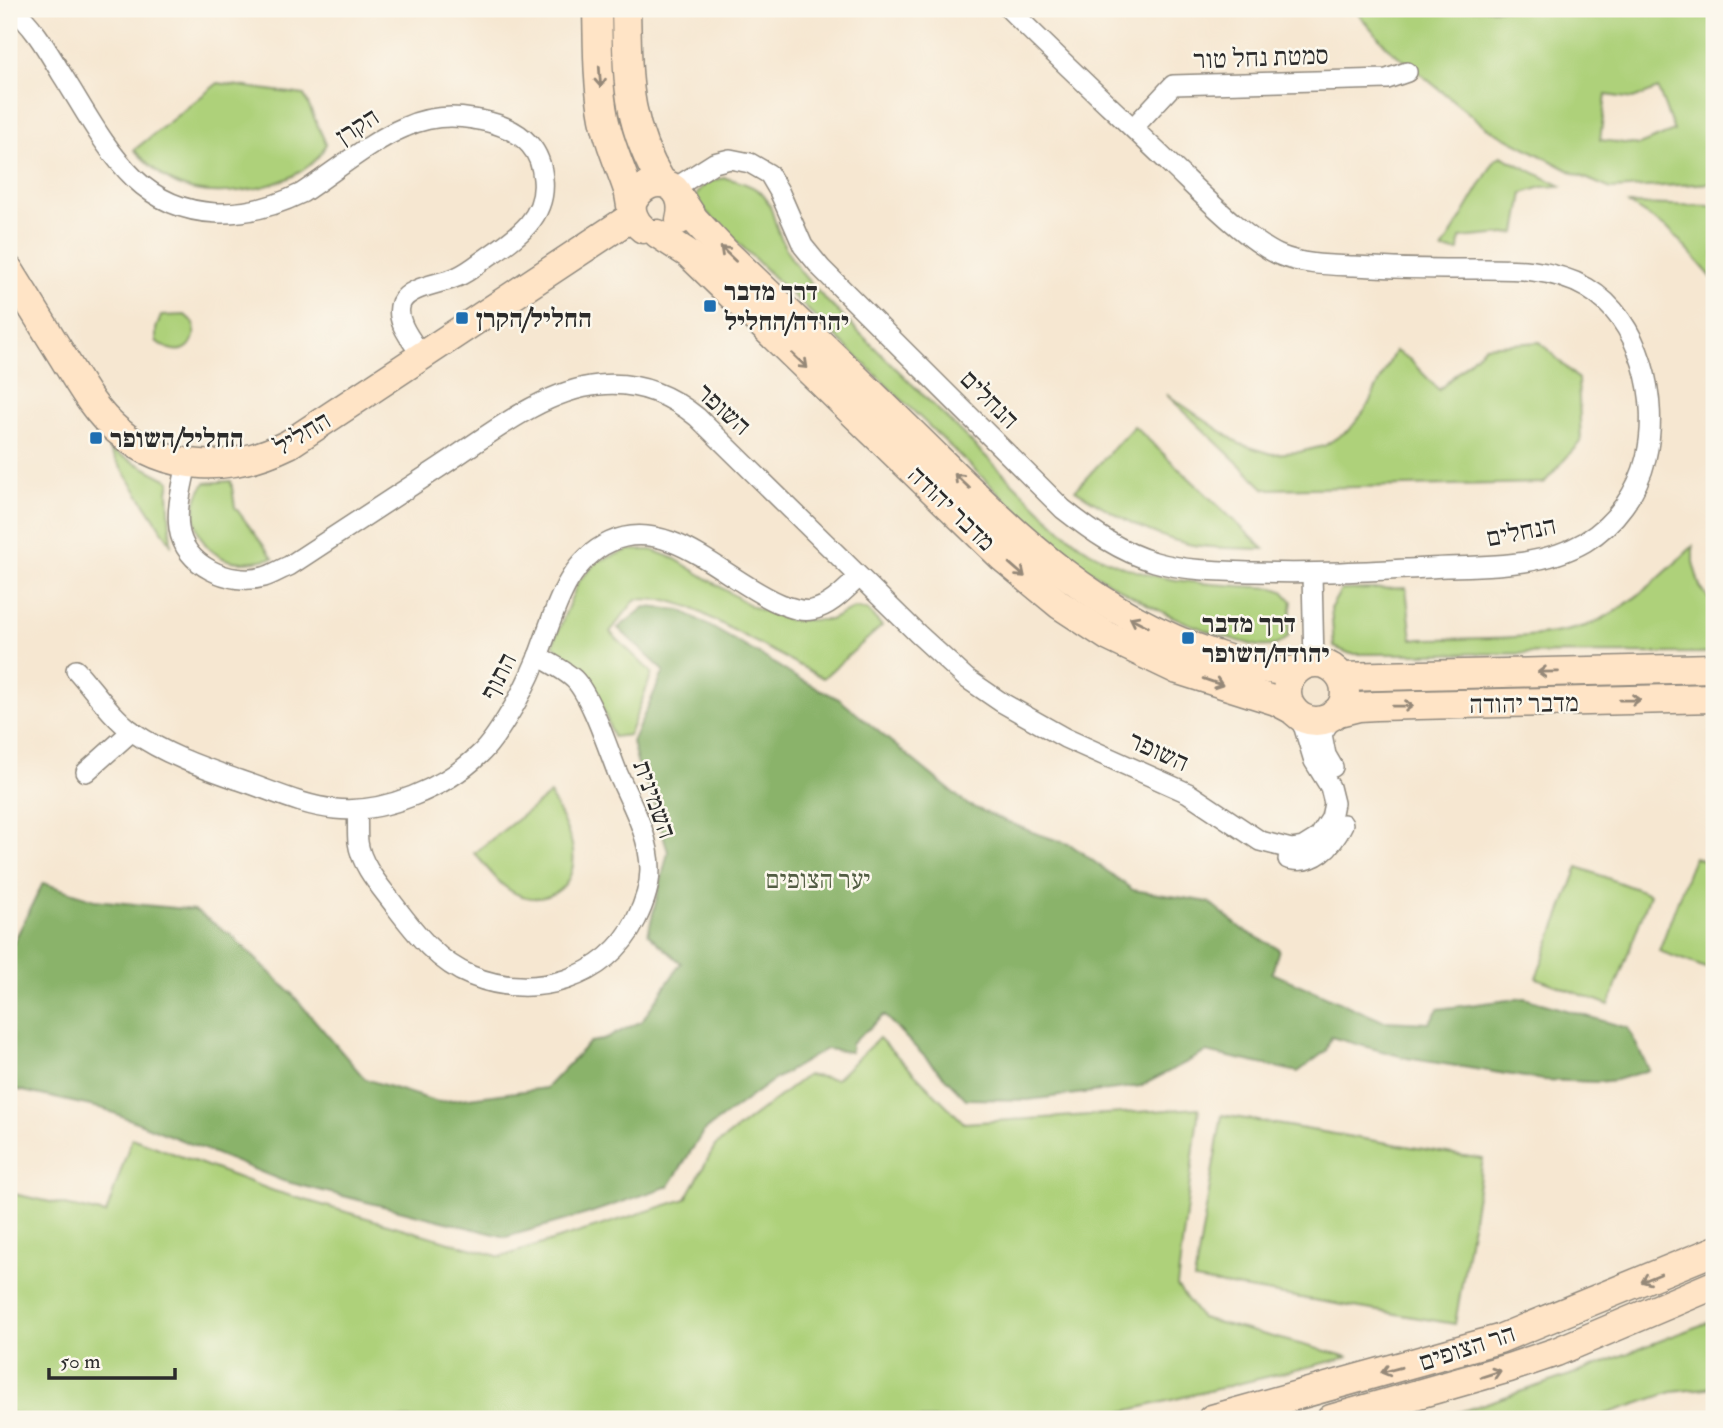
<svg xmlns="http://www.w3.org/2000/svg" width="1723" height="1428" viewBox="0 0 1723 1428" font-family="'IM FELL Double Pica','Frank Ruhl Libre',serif">
<style>
.green{fill:#aed17a;stroke:#6c7e52;stroke-width:2;fill-rule:evenodd}
.forest{fill:#8ab36a;stroke:#5a6f4a;stroke-width:2}
.lines{fill:none;stroke-linecap:round;stroke-linejoin:round}
.street-casing{stroke:#90897e;stroke-width:22}
.secondary-casing{stroke:#90897e;stroke-width:31}
.street{stroke:#fff;stroke-width:19}
.secondary{stroke:#ffe4c6;stroke-width:28}
.oneway{stroke:#958878}
.poi-dot{fill:#1f6fb2;stroke:#fbf7ec;stroke-width:2.5}
.labels{text-anchor:middle;stroke-width:5;stroke-linejoin:round;paint-order:stroke}
.street-label{font-size:26px;fill:#2b2b2b;stroke:#fbf7ec}
.poi-label{font-size:26px;font-weight:bold;fill:#2b2b2b;stroke:#fbf7ec;text-anchor:start}
.park-label{font-size:26px;fill:#525d43;stroke:#fbf7ec}
</style>
<rect width="100%" height="100%" fill="#fbf7ec"/>
<filter id="ink" filterUnits="userSpaceOnUse"><feTurbulence type="fractalNoise" baseFrequency=".0143" numOctaves="2"/><feDisplacementMap in="SourceGraphic" scale="14" xChannelSelector="R" yChannelSelector="G"/><feConvolveMatrix kernelMatrix="1 2 1 2 8 2 1 2 1" color-interpolation-filters="sRGB"/></filter>
<filter id="wash" filterUnits="userSpaceOnUse"><feTurbulence type="fractalNoise" baseFrequency=".00686" numOctaves="4" result="noise"/><feDisplacementMap in="SourceGraphic" scale="28" xChannelSelector="R" yChannelSelector="G"/><feGaussianBlur stdDeviation="1.57" result="paint"/><feColorMatrix in="noise" values="0 0 0 0 0 0 0 0 0 0 0 0 0 0 0 0 0 1.4 0 .05"/><feComposite in="paint" operator="in"/></filter>
<g filter="url(#wash)">
<rect width="100%" height="100%" fill="#f6e7d1"/>
<g class="green">
<path d="M1354,9H1714V183L1611,189L1576,174L1486,127L1388,48ZM1658,89L1674,131L1639,145L1600,140L1606,95L1633,99Z"/>
<path d="M218,83L304,95L326,144C309,187 220,202 181,186C162,179 148,163 134,150Z"/>
<path d="M1501,156L1561,186L1542,187L1523,193L1516,233L1460,238L1459,251L1442,250L1495,160Z"/>
<path d="M725,178C782,190 764,210 787,251C798,271 813,286 828,302L1059,528C1069,536 1079,545 1089,551C1147,584 1210,584 1274,588L1283,591L1292,601L1288,637C1284,640 1280,644 1275,645C1260,649 1247,643 1233,639C1166,620 1109,585 1053,545L707,213L696,197C702,183 711,180 725,178Z"/>
<path d="M1629,204L1714,206V280L1671,231Z"/>
<path d="M185,315L194,323C198,352 176,358 156,341V329L161,316Z"/>
<path d="M1540,342L1578,379L1581,441L1544,483L1265,489L1166,394L1240,444L1272,454L1299,452L1324,446L1350,429L1366,409L1395,351L1409,359L1439,390L1485,346Z"/>
<path d="M1134,426L1264,549C1239,548 1212,549 1188,544C1146,534 1111,512 1075,490Z"/>
<path d="M109,449L170,481L168,492L171,544Z"/>
<path d="M231,481L235,507L273,558C258,561 237,565 223,558C194,543 186,508 205,483Z"/>
<path d="M1693,546V562L1700,587L1714,605V653L1351,654L1334,647L1331,607L1341,590L1406,588L1412,639C1462,638 1556,642 1600,620C1636,601 1664,574 1693,546Z"/>
<path d="M629,550H652L675,559L753,607L788,620H830L854,608L867,610L882,626L823,678L690,607L666,600L636,599L610,632L652,673L629,735L613,737C607,720 601,700 592,685C582,668 563,661 553,644L578,582L598,561Z"/>
<path d="M550,794C557,810 568,828 572,845C582,891 538,914 504,886C493,877 484,863 474,853Z"/>
<path d="M1694,857L1714,865V971L1659,951Z"/>
<path d="M1578,867L1650,894L1609,1005L1536,978Z"/>
<path d="M879,1038L964,1123L1199,1108L1177,1286L1201,1318L1349,1357L1093,1419H38L9,1413V1193L106,1214L132,1138L274,1191L501,1257L686,1199L715,1146L807,1075L836,1079Z"/>
<path d="M1222,1115L1483,1159L1455,1324L1194,1280Z"/>
<path d="M1714,1320V1387L1672,1392L1591,1419H1439L1582,1371Z"/>
</g>
<path class="forest" d="M645,607L681,610L764,657L797,678L839,699L968,805L1032,832L1071,845L1133,890L1209,902L1243,930L1279,949L1272,973L1383,1021L1429,1023L1438,1009L1524,998L1628,1028L1649,1070L1616,1080L1597,1082L1543,1080L1407,1058L1331,1037L1326,1051L1298,1072L1206,1052L1141,1086L1028,1100L966,1099L884,1015L851,1044V1052L826,1049L772,1081L703,1132L669,1186L587,1214L506,1237L283,1181L104,1109L9,1088V952L43,883L95,900L194,910L231,935L292,994L365,1079L438,1102L546,1088L590,1042L603,1040L642,1021L681,963L648,934L668,852L652,796L638,765L632,742L664,671L618,628Z"/>
</g>
<g filter="url(#ink)">
<g class="lines">
<defs>
<g id="street">
<path d="M13,9C34,26 47,50 61,73C83,107 104,149 134,178C182,224 247,220 302,193C334,172 371,141 405,127C427,117 450,115 473,119C494,122 515,128 530,145C538,154 542,166 543,179C547,217 517,237 489,256C479,263 469,272 457,277C442,284 409,286 401,303C394,321 413,342 422,356"/>
<path d="M1133,128L1173,85L1387,79L1407,72"/>
<path d="M673,189L714,163L730,159L750,163L769,174L779,191L803,246L821,268L1063,509C1091,531 1120,552 1155,562C1186,571 1221,571 1253,572C1312,574 1370,571 1428,568C1479,565 1539,569 1585,542C1615,524 1638,492 1646,458C1660,400 1641,320 1587,288C1544,263 1492,270 1445,269C1415,269 1384,268 1354,266C1329,265 1303,265 1279,255C1243,238 1198,190 1168,162C1115,111 1061,61 1009,9"/>
<path d="M187,463C183,485 176,506 179,528C184,566 230,586 264,577C272,575 281,569 289,566C339,533 389,500 440,467C486,437 543,390 599,385C636,381 669,394 697,417L918,634L966,678L1001,702L1065,738L1188,793L1260,841L1291,849L1303,847L1319,837L1331,818L1334,803L1330,787L1314,761L1304,728L1296,713"/>
<path d="M1312,574L1314,663"/>
<path d="M76,670C94,690 111,716 133,732C166,755 202,767 239,780C270,790 302,806 335,809C383,814 445,788 480,754C491,744 500,729 508,716C519,699 529,678 537,659C554,616 564,563 610,542C670,514 728,583 781,604C791,608 802,612 812,610C831,606 845,590 859,577"/>
<path d="M1333,716L1322,734L1326,755L1333,767"/>
<path d="M86,772L132,731"/>
<path d="M357,810C358,821 357,832 358,842C361,866 381,887 395,906C416,934 439,963 472,976C533,1001 607,979 636,920C644,904 650,887 650,869C650,837 631,803 618,774C608,749 591,696 574,679C563,669 550,663 538,656"/>
<path d="M1288,859C1314,866 1333,846 1343,824"/>
</g>
<g id="secondary">
<path d="M597,9C598,45 597,82 604,118C609,143 620,166 628,190C632,205 630,219 643,229"/>
<path d="M626,9C628,77 625,122 662,183"/>
<path d="M682,201L694,219L726,253C786,310 846,368 905,426C1003,521 1081,609 1213,654C1241,663 1266,672 1295,671"/>
<path d="M632,203C649,168 690,182 680,220"/>
<path d="M658,234L689,254L1002,557L1060,605L1109,637L1178,670L1276,701L1293,710"/>
<path d="M9,270C27,299 45,328 63,357C79,383 94,411 117,430C168,474 232,472 289,444L633,216"/>
<circle cx="1316" cy="692" r="29"/>
<path d="M1341,677L1714,668"/>
<path d="M1335,713L1359,707L1376,706L1714,698"/>
<path d="M1212,1419L1499,1339L1714,1251"/>
<path d="M1331,1419L1509,1368L1556,1352L1714,1285"/>
</g>
</defs>
<use href="#street" class="street-casing"/>
<use href="#secondary" class="secondary-casing"/>
<use href="#street" class="street"/>
<use href="#secondary" class="secondary"/>
</g>
<defs><path id="oneway-shaft" d="M-6 0H5M1.5-3L5.5 0L1.5 3" fill="none" stroke-width="1.6" stroke-linecap="round" stroke-linejoin="round" transform="scale(1.75)"/></defs>
<g class="oneway">
<use href="#oneway-shaft" transform="translate(600 77) rotate(86)"/>
<use href="#oneway-shaft" transform="translate(728 254) rotate(-136)"/>
<use href="#oneway-shaft" transform="translate(800 361) rotate(44)"/>
<use href="#oneway-shaft" transform="translate(962 481) rotate(-136)"/>
<use href="#oneway-shaft" transform="translate(1017 570) rotate(41)"/>
<use href="#oneway-shaft" transform="translate(1139 622) rotate(-153)"/>
<use href="#oneway-shaft" transform="translate(1548 672) rotate(179)"/>
<use href="#oneway-shaft" transform="translate(1213 682) rotate(19)"/>
<use href="#oneway-shaft" transform="translate(1630 700) rotate(-1)"/>
<use href="#oneway-shaft" transform="translate(1403 706) rotate(-1)"/>
<use href="#oneway-shaft" transform="translate(1651 1278) rotate(158)"/>
<use href="#oneway-shaft" transform="translate(1391 1370) rotate(165)"/>
<use href="#oneway-shaft" transform="translate(1491 1374) rotate(-18)"/>
</g>
</g>
<g class="poi-dot">
<rect x="703" y="299" width="14" height="14" rx="3.5"/>
<rect x="455" y="311" width="14" height="14" rx="3.5"/>
<rect x="89" y="431" width="14" height="14" rx="3.5"/>
<rect x="1181" y="631" width="14" height="14" rx="3.5"/>
</g>
<g class="labels">
<g class="street-label">
<text transform="translate(1261 57) rotate(-2)" y="9">סמטת נחל טור</text>
<text transform="translate(357 126) rotate(-33)" y="9">הקרן</text>
<text transform="translate(990 399) rotate(45)" y="9">הנחלים</text>
<text transform="translate(724 409) rotate(42)" y="9">השופר</text>
<text transform="translate(302 433) rotate(-31)" y="9">החליל</text>
<text transform="translate(952 508) rotate(44)" y="9">מדבר יהודה</text>
<text transform="translate(1521 531) rotate(-11)" y="9">הנחלים</text>
<text transform="translate(498 676) rotate(-63)" y="9">התוף</text>
<text transform="translate(1524 703) rotate(-1)" y="9">מדבר יהודה</text>
<text transform="translate(1159 751) rotate(24)" y="9">השופר</text>
<text transform="translate(655 799) rotate(70)" y="9">השמינית</text>
<text transform="translate(1467 1347) rotate(-18)" y="9">הר הצופים</text>
</g>
<g class="poi-label">
<text x="724" y="300">דרך מדבר<tspan x="724" dy="30">יהודה/החליל</tspan></text>
<text x="476" y="327">החליל/הקרן</text>
<text x="110" y="447">החליל/השופר</text>
<text x="1202" y="632">דרך מדבר<tspan x="1202" dy="30">יהודה/השופר</tspan></text>
</g>
<g class="park-label">
<text x="818" y="888">יער הצופים</text>
</g>
</g>
<rect width="1723" height="1428" fill="none" stroke="#fbf7ec" stroke-width="35"/>
<path d="M49 1368v10h126v-10" fill="none" stroke="#2b2b2b" stroke-width="3.5"/>
<text x="60" y="1368" font-size="21" fill="#2b2b2b" stroke="#fbf7ec" stroke-width="5" paint-order="stroke">50 m</text>
</svg>
